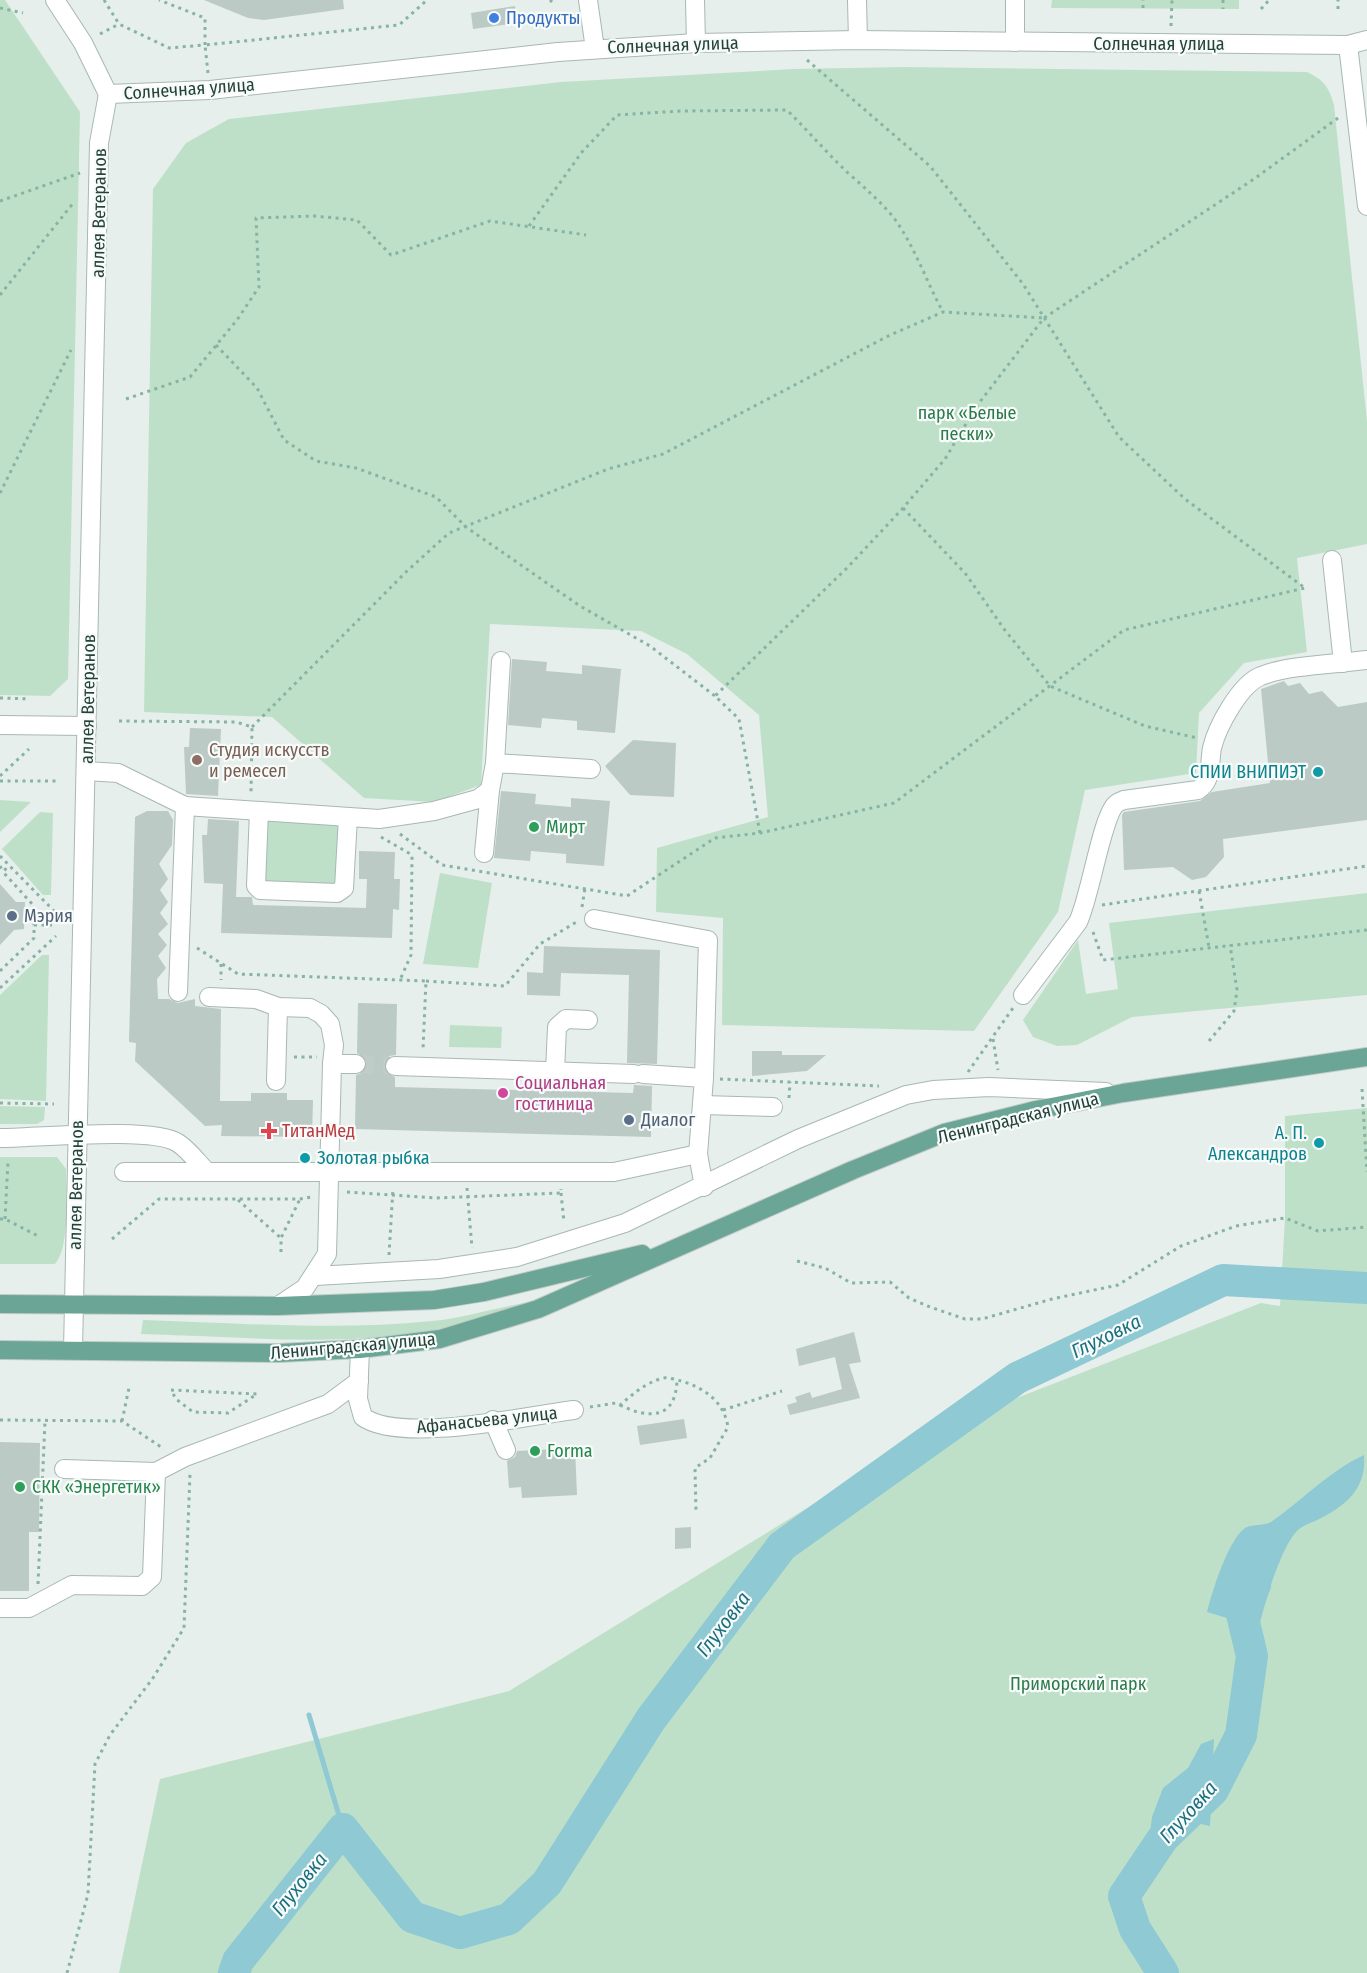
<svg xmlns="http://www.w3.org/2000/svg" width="1367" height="1973" viewBox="0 0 1367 1973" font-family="'Fira Sans Condensed',sans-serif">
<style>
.green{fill:#bfe0c8}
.water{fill:#8ec9d4}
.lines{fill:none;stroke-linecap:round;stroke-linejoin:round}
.stream{stroke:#8ec9d4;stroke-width:5}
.river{stroke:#8ec9d4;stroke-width:32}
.building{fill:#bbcac4}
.minor-tunnel{stroke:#bfccc8;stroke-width:18;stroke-dasharray:18 9;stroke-linecap:butt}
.minor-casing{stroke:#a8b8b2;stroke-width:20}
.major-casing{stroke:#c2cac8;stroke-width:20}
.path{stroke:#86b3a5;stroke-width:3;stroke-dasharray:3 4.5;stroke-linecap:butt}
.minor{stroke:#fff;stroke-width:18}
.major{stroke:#6aa596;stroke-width:18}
.shop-dot{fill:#3f7fe0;stroke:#f7fbf9;stroke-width:2}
.education-dot{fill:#8d6e63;stroke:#f7fbf9;stroke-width:2}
.culture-dot{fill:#0f9aa8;stroke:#f7fbf9;stroke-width:2}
.leisure-dot{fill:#2e9e5b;stroke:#f7fbf9;stroke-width:2}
.service-dot{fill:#5c6f8a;stroke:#f7fbf9;stroke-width:2}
.hotel-dot{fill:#d1479c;stroke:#f7fbf9;stroke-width:2}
.health-dot{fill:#e0444e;stroke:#f7fbf9;stroke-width:2}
.labels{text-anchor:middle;stroke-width:4.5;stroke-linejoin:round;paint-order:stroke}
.shop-label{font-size:18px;fill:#366cbe;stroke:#f7fbf9;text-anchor:start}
.street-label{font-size:18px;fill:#24423a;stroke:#f7fbf9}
.park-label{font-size:18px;fill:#2d7a4b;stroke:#f7fbf9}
.education-label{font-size:18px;fill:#785e54;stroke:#f7fbf9;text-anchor:start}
.culture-label{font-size:18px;fill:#0d838f;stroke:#f7fbf9;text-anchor:end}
.leisure-label{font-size:18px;fill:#27864d;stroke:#f7fbf9;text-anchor:start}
.service-label{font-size:18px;fill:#4e5e75;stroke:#f7fbf9;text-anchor:start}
.hotel-label{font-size:18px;fill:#b23c85;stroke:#f7fbf9;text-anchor:start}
.health-label{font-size:18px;fill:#be3a42;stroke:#f7fbf9;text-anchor:start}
.water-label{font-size:20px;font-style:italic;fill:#1c6f80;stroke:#f7fbf9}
</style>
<rect width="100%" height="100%" fill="#e6efeb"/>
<g class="green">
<path d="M0,0H5L80,112L68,679L50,696L0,695Z"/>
<path d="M1052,0H1239V9L1051,8Z"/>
<path d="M905,67L1307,72C1324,80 1329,87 1334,105L1367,421V544L1297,558L1307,652L1244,663L1199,713L1196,773L1085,790L1058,912L974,1031L722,1025L723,918L656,912L657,848L768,817L759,715L687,654L641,631L490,624L481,785L434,802L364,798L272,717L144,712L153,189L186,143L229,119L561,82L793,69Z"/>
<path d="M0,800L31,802L0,832Z"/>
<path d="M40,812L53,813L51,895H43L2,849Z"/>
<path d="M263,816L344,821L339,887L260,885Z"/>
<path d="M440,873L492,883L478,968L423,964Z"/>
<path d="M1367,893V995L1132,1017L1077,1045L1057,1046L1033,1037L1023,1020L1078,940L1086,994L1118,989L1109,923Z"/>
<path d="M42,955H49L46,1101L0,1099V995Z"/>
<path d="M450,1025L502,1027L501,1048L449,1047Z"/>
<path d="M0,1106L45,1107L44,1120L37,1124H0Z"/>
<path d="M1367,1108V1973H119L160,1779L509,1691L934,1430L1261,1303L1280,1306L1285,1218V1116Z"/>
<path d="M0,1157H57L66,1169C66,1192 70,1248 55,1264H0Z"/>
<path d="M530,1302C411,1356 269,1337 141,1334L143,1320C239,1323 336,1331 432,1321C465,1318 497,1307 530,1302Z"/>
</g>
<g class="water">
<path d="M1364,1455C1367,1490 1344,1507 1317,1520C1311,1523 1301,1526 1297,1531C1277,1552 1258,1627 1252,1656L1242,1614L1227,1618L1207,1612C1212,1592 1228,1540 1245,1528C1252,1524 1264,1526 1271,1522C1303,1500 1329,1471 1364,1455Z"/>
<path d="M1214,1739L1210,1826L1196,1823L1176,1829L1171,1850L1142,1861L1116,1910L1108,1899L1130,1860L1149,1841L1152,1817L1163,1788L1188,1768L1201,1744Z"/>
</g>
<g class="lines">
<path class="stream" d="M309,1715L343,1829"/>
<g class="river">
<path d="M234,1973L238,1961L343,1829L412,1917L460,1933L509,1919L547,1883L651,1719L782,1546L1017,1378L1223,1280L1367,1288"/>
<path d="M1163,1973L1135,1929L1124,1896L1163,1838L1213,1790L1241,1735L1252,1656L1242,1614L1255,1585"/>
</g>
</g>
<g class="building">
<path d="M204,0H343L344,9L264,20L248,18Z"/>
<path d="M515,6L518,23L473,29L471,13Z"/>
<path d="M512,659L547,662L546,671L582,674V665L621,669L615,733L577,730V721L542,718L541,728L508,725Z"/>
<path d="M1284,681L1288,686L1300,683L1309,694L1322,691L1338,707L1367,702V820L1223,839L1224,857L1206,877L1192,880L1173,867L1124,870L1122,815L1124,812L1200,801L1212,792L1270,783L1261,689Z"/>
<path d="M190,728L221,729L218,796L186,794L184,747H189Z"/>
<path d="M633,740L676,743L674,797L630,795L605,766Z"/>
<path d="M501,791L536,794L535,804L571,807V798L610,801L604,866L566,863V854L531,851L530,861L494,858Z"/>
<path d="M147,811H168L173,820L172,845L159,864L168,879L160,890L168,902L160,913L168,924L158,934L167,945L158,956L166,968L157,979L158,999H169L178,1003L195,999V1006L221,1009L220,1101H251V1093H287V1100H313L312,1137L221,1136L222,1125L205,1126L135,1061L136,1043L129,1042L135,817Z"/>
<path d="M208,819L239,821L236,897H252L253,905L366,908L367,879H359V851L395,852L394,879H400L399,910L393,909L392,938L221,933L223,884L204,883L202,835H207Z"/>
<path d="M0,884L16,902H25L24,929L14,930L0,945Z"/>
<path d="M544,946L660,950L657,1064L627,1063L629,975L561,973L560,996L527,995V972L543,973Z"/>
<path d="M358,1003L397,1004L396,1055L389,1056L384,1065L385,1072L395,1077V1087L633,1093L634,1085L652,1086L651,1137L355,1129L356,1075L362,1073L367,1065L365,1058L357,1053Z"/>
<path d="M752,1051H782V1055H826L807,1071L752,1076Z"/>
<path d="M854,1332L861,1362L849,1364L860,1398L790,1415L787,1405L797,1402L795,1397L810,1392L812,1398L842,1389L835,1357L799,1366L796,1349Z"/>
<path d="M684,1419L687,1438L640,1445L637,1426Z"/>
<path d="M0,1442L40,1443L39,1532H29V1591H0Z"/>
<path d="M575,1448L577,1495L522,1498L521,1487L509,1488L507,1461L515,1457L517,1451Z"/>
<path d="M691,1527V1548L675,1549V1528Z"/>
</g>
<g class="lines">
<path class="minor-tunnel" d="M356,1064L395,1066"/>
<defs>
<g id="minor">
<path d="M55,0L83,43L108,94"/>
<path d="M588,0L595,49"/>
<path d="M695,0L696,43"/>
<path d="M857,0L858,40"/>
<path d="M1015,0V42"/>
<path d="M1348,45L1367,206"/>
<path d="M108,94L210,90L558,52L696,43L858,40L1348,45L1367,40"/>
<path d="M1332,560L1343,663"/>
<path d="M0,725L87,726"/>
<path d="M495,763L501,661"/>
<path d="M86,771L118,773L185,806L379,819L434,811L478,799L490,790L495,763L591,769"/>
<path d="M259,811L256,886L260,890L337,893L344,888L348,817"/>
<path d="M484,853L490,790"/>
<path d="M594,919L708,940L704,1078"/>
<path d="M178,992L185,806"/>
<path d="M1023,995L1078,922C1090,898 1102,816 1116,804C1118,802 1122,801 1124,800L1198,790C1213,780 1209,763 1212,748C1217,727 1240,684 1261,676C1288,665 1337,664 1367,660"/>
<path d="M209,997L256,999L278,1007L310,1008L321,1014L330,1024L334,1045L332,1064"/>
<path d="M395,1066L634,1074"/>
<path d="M555,1071L557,1027L566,1019L588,1020"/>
<path d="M643,1074L704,1078L698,1154L704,1187"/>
<path d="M276,1081L278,1007"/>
<path d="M702,1105L773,1107"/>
<path d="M0,1138C35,1138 154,1126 178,1143C189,1150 198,1163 207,1172"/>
<path d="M124,1172H614L698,1154"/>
<path d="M315,1276L439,1269L517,1257L625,1223L798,1139L906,1095L933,1090L989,1087L1106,1092"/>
<path d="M278,1306L305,1288L327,1254L332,1064H356"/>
<path d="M360,1349L358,1399L363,1417C401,1444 525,1416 574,1410"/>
<path d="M73,1350L99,143L108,94"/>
<path d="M493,1420L506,1450"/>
<path d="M64,1469L156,1472"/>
<path d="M0,1608H29L72,1585L142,1586L152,1577L156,1472L185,1457L328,1404L359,1381"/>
</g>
<g id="major">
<path d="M0,1304L278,1306L434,1300L484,1292L642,1254"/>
<path d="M0,1350L279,1353L360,1349L440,1339L538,1309L853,1170L944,1133L1036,1110L1123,1093L1367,1057"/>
</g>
</defs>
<use href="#minor" class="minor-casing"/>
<use href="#major" class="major-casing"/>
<g class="path">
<path d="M104,0L119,24L169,48L205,45V18L159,0"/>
<path d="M550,0L552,2"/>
<path d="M1223,0V9"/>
<path d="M0,8L23,13"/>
<path d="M1143,8V0"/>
<path d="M1261,9L1269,0"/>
<path d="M1338,9V0"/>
<path d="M1171,26L1172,0"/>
<path d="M100,34L119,24"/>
<path d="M807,60L930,166L1023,284L1119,437L1185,499L1305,588"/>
<path d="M208,73L205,45L399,25L427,0"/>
<path d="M0,201L80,173"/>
<path d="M529,226L582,152L617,115L680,111L787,110C808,131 827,153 848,173C865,188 880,201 894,218C915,247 926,281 943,312"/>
<path d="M0,295L74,202"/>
<path d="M216,345L257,388L284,440L316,461L356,468L436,497L466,527L580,606L650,646L715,696"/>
<path d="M126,399L190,377L237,320L259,287L256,218L314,216L357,220L391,255L490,221L586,235"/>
<path d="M0,493L71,350"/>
<path d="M903,508L965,573L1004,629L1050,686L1145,726L1197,738"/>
<path d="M0,698L30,699"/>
<path d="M119,721L236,722L252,727L251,793"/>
<path d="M252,727L407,571L449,533L608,469L663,454L890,335L943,312L1044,318"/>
<path d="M0,776L29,749"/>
<path d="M0,781H58"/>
<path d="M760,833L739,719L715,696L849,566L903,508L945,459L976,407L1044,318L1254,179L1338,118"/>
<path d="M400,834L442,865L627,896L715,838L760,833L894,803L1124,630L1305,588"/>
<path d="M381,837L412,855L411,955L400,980"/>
<path d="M0,856L56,913"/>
<path d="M0,866L3,872"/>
<path d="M1199,891L1209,947"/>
<path d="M1102,905L1367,866"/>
<path d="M582,907L585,888"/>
<path d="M34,925H56"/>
<path d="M1093,932L1103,960L1367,930"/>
<path d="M197,948L238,974L426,981L423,1049"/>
<path d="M221,964V980"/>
<path d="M0,971L34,938V906L3,872L9,865"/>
<path d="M426,981L505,986L540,944L578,921"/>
<path d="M0,988L56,936"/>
<path d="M993,1039L998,1070"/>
<path d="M1209,1041L1234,1011L1237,990L1230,945"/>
<path d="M294,1057H317"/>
<path d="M968,1072L1013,1008"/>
<path d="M720,1079L879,1086"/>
<path d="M1362,1089L1367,1172"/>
<path d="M789,1098L790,1082"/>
<path d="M0,1103L54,1104"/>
<path d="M467,1188L472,1248"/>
<path d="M347,1192L435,1198L561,1193V1189"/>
<path d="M561,1193L564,1222"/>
<path d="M238,1200L281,1238"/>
<path d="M0,1219H5L38,1236"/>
<path d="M5,1219L8,1161"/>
<path d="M112,1239L159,1199H300L311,1197"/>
<path d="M281,1252V1238L300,1199"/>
<path d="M389,1255L393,1188"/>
<path d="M797,1261L825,1268L851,1283L890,1282L909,1298L930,1307L965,1319H982L1052,1299L1118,1285L1181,1246L1236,1226L1285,1218L1318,1231L1367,1227"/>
<path d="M171,1390L257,1394L228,1413L193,1412L176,1399Z"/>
<path d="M620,1405C648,1419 676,1420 677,1380"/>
<path d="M590,1407L616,1403L620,1405C633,1394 645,1383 663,1378C669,1377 676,1380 681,1381C705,1388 724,1402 728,1427L710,1458L695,1468L696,1513"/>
<path d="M723,1410L782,1391"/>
<path d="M0,1420L122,1421L164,1449"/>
<path d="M122,1421L129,1388"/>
<path d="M38,1584L45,1421"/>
<path d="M67,1973L88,1894L95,1764L110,1735L153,1678L184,1628L190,1474"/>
</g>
<use href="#minor" class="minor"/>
<use href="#major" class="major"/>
</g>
<circle class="shop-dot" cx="494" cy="18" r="6"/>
<circle class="education-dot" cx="197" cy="760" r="6"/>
<g class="culture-dot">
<circle cx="1318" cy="772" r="6"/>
<circle cx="1319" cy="1143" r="6"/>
<circle cx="305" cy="1158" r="6"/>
</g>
<g class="leisure-dot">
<circle cx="534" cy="827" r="6"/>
<circle cx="535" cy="1451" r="6"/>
<circle cx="20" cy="1487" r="6"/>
</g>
<g class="service-dot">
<circle cx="12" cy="916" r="6"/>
<circle cx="629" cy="1120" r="6"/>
</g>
<circle class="hotel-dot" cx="503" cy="1093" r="6"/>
<path class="health-dot" d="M266 1122h6v6h6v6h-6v6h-6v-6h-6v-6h6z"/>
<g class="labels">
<g class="shop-label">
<text x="506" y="24">Продукты</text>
</g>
<g class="street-label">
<text x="1159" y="50">Солнечная улица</text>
<text transform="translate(673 45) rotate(-2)" y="6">Солнечная улица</text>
<text transform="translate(189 89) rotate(-4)" y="6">Солнечная улица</text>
<text transform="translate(99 213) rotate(-89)" y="6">аллея Ветеранов</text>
<text transform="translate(88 699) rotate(-89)" y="6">аллея Ветеранов</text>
<text transform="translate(1018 1118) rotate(-14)" y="6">Ленинградская улица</text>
<text transform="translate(76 1185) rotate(-89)" y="6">аллея Ветеранов</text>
<text transform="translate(353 1346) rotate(-5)" y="6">Ленинградская улица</text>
<text transform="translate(487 1420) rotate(-6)" y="6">Афанасьева улица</text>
</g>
<g class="park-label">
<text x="967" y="419">парк «Белые<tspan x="967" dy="21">пески»</tspan></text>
<text x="1078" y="1690">Приморский парк</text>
</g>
<g class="education-label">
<text x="209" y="756">Студия искусств<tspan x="209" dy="21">и ремесел</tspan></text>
</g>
<g class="culture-label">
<text x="1306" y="778">СПИИ ВНИПИЭТ</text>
<text x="1307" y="1139">А. П.<tspan x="1307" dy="21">Александров</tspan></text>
<text x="317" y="1164" text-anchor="start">Золотая рыбка</text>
</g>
<g class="leisure-label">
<text x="546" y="833">Мирт</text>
<text x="547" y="1457">Forma</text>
<text x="32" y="1493">СКК «Энергетик»</text>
</g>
<g class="service-label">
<text x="24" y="922">Мэрия</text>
<text x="641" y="1126">Диалог</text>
</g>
<g class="hotel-label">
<text x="515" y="1089">Социальная<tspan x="515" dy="21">гостиница</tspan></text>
</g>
<g class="health-label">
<text x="282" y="1137">ТитанМед</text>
</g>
<g class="water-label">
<text transform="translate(1106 1336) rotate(-26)" y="7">Глуховка</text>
<text transform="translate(723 1624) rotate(-53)" y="7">Глуховка</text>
<text transform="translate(1188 1812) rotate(-48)" y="7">Глуховка</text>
<text transform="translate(299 1884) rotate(-51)" y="7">Глуховка</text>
</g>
</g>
</svg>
